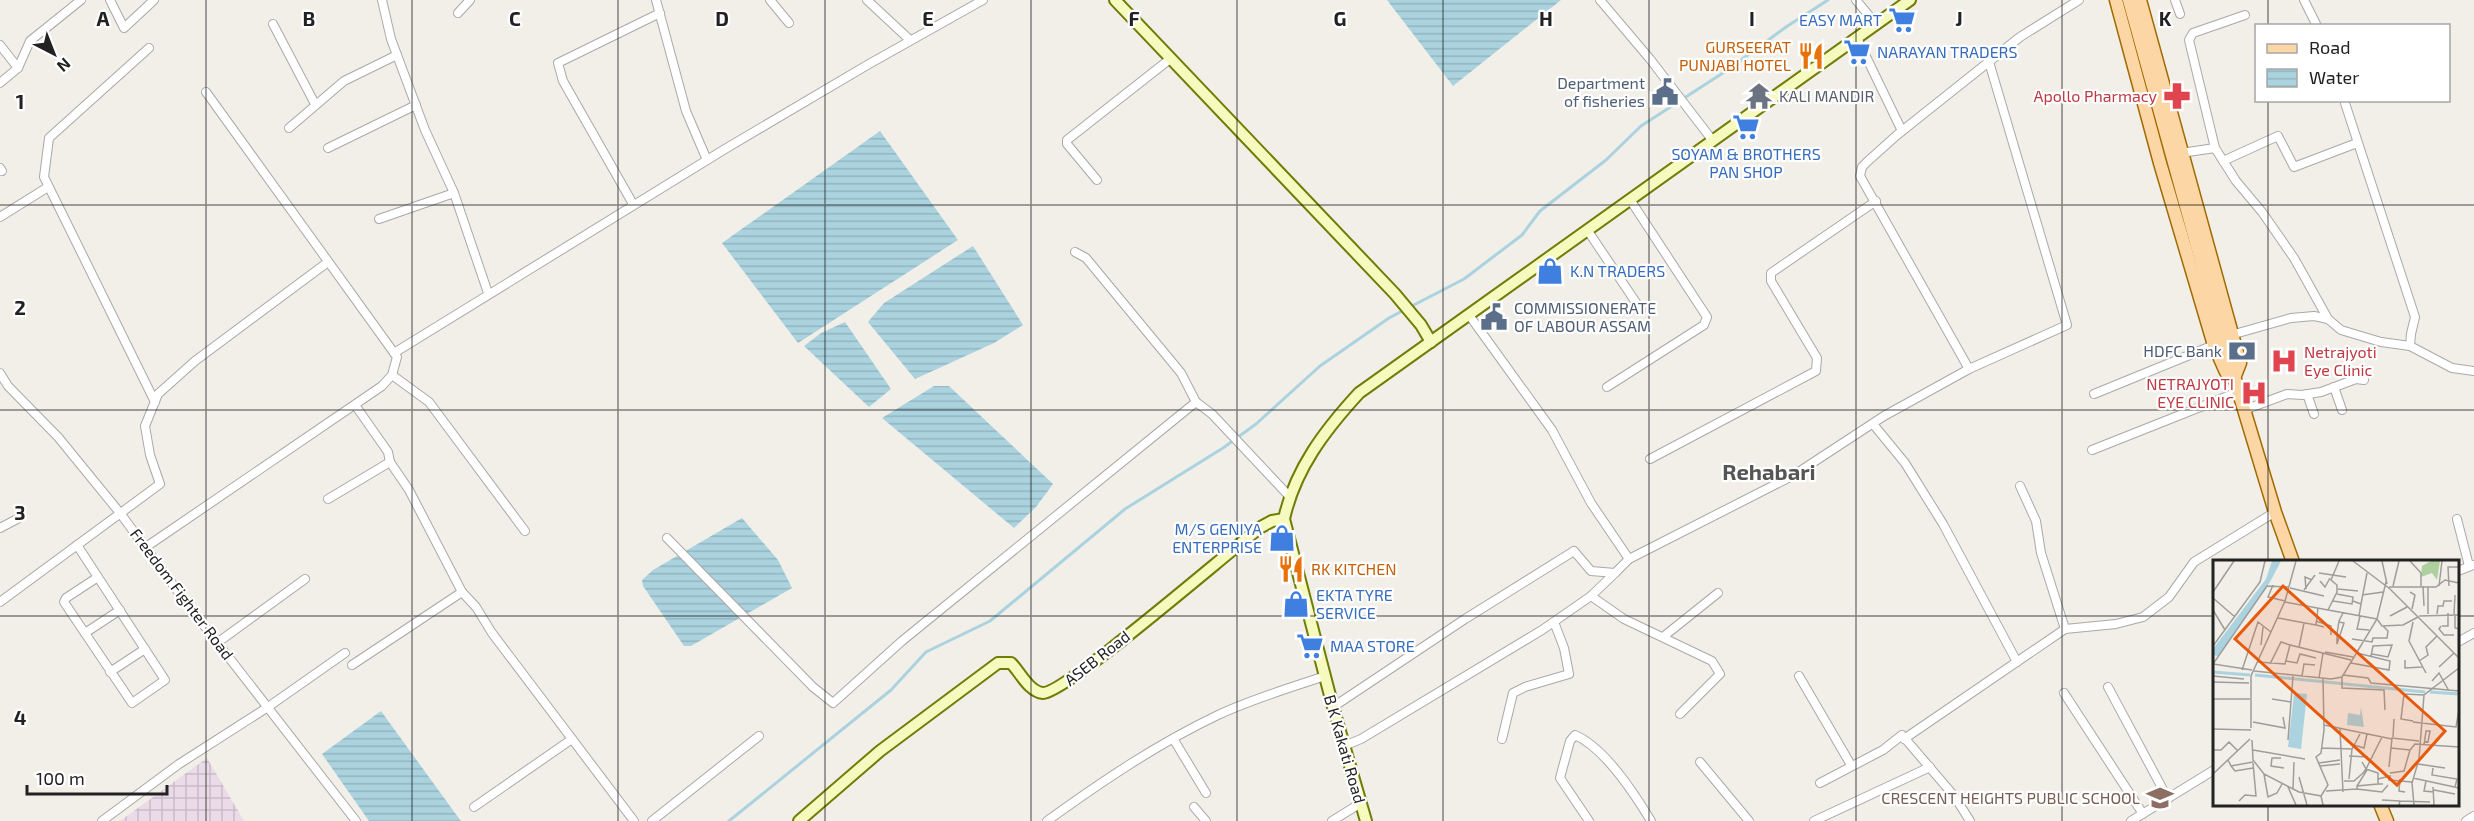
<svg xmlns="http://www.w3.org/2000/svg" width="2474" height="821" viewBox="0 0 2474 821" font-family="'Exo 2',sans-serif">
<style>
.industrial{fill:url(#industrial-grid)}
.water{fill:url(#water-rules)}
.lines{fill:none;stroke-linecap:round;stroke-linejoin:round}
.stream{stroke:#aad3df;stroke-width:3}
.street-casing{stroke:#a9a9a9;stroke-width:10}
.secondary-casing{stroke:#707d05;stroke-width:14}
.primary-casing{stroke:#a06b00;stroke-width:15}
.street{stroke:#fff;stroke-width:8}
.secondary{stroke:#f7fabf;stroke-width:10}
.primary{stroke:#fcd6a4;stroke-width:12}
.grid{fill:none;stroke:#222;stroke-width:1.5;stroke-opacity:0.55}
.labels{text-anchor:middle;stroke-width:4.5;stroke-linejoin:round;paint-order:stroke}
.shop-label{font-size:16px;fill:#366cbe;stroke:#fff;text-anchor:start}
.food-label{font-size:16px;fill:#c56008;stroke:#fff;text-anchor:end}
.service-label{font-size:16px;fill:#4e5e75;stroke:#fff;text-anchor:end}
.worship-label{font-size:16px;fill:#5b616d;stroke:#fff;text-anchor:start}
.health-label{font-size:16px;fill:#be3a42;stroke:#fff;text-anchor:end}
.street-label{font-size:16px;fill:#222;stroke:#fff}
.education-label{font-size:16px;fill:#785e54;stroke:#fff;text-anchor:end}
.district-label{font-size:22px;font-weight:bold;fill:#555;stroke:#fff}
.inset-river{fill:none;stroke:#aad3df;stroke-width:3}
.inset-road{fill:none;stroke:#9f9d99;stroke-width:1.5}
.view{fill:#e8590c;fill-opacity:0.15;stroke:#e8590c;stroke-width:3}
.inset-edge{fill:none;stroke:#222;stroke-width:3}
.grid-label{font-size:20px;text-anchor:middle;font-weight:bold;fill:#222;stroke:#fff;stroke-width:4.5;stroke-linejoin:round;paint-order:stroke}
</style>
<defs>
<pattern id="industrial-grid" width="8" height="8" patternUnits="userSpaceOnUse" patternTransform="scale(1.5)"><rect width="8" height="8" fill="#ebdbe8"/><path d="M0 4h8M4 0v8" fill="none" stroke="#c9bcc7"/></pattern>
<pattern id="water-rules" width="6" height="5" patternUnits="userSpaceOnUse" patternTransform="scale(1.5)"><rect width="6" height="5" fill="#aad3df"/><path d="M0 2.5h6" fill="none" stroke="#92b5bf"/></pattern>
</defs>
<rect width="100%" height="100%" fill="#f2efe9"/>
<path class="industrial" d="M207,758L244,821H120Z"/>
<g class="water">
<path d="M1387,0H1561L1453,86Z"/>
<path d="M880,131L958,240L798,343L722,243Z"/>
<path d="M973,246L1023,325L994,343L915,379L868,322L884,303Z"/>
<path d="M845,322L891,389L869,407L804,346L821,333Z"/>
<path d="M934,386H949L1053,484L1036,507L1014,528L882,418Z"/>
<path d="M742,518L778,560L792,588L691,646H684L643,586L642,580L653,570Z"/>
<path d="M381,711L455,813L461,821H369L322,754Z"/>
</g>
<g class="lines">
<g class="stream">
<path d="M1410,307L1464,279L1522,235L1540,211L1606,160L1641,126L1726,71L1786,27L1828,0"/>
<path d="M729,821L891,690L926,652L990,621L1125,509L1223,448L1256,424L1320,366L1389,318L1404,310"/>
</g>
<defs>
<g id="street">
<path d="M110,0L124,28L154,0"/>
<path d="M382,0L391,39L425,130L454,193L488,293"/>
<path d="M656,0L686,111L707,160"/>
<path d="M770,0L789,23"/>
<path d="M867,0L910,40"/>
<path d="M1600,0L1650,59L1713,141"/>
<path d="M1856,0L1876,24"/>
<path d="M2175,0L2180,14"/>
<path d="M2304,0L2317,26"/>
<path d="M458,13L470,0"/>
<path d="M273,24L315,104"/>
<path d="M1857,38L1902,131"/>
<path d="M0,45L18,68"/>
<path d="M149,48L49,138L44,177L155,402"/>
<path d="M0,83L18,68L30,41L81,0"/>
<path d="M289,128L344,81L397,55"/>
<path d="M328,148L416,105"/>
<path d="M2215,148L2236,181L2262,212L2294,258L2328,319"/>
<path d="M2181,153L2215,148L2189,40L2193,33L2245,15"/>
<path d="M2223,161L2278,136L2294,167L2357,143"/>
<path d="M0,168L2,171"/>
<path d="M1097,180L1067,144V140L1170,59"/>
<path d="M633,204L563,81L558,63L660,13"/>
<path d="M0,217L48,187"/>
<path d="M379,219L454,193"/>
<path d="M1588,231L1641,310"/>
<path d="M1075,252L1086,258L1181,373L1196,402"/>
<path d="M1469,315L1552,430L1591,503L1629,559"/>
<path d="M2231,335L2291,318L2314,316L2328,319L2341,330L2381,342L2410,346L2411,334L2415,317L2344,100"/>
<path d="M2410,346L2452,368L2474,371"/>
<path d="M394,353L725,149L869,64L983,0"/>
<path d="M1969,369L2067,325L1989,62"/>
<path d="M0,373L8,386L58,437L120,513L185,601L356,821"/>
<path d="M392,375L429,402L525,531"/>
<path d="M1607,387L1704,325L1707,317L1631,201"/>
<path d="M2334,387L2342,410"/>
<path d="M2094,394L2214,345"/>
<path d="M2307,394L2314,414"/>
<path d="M2244,410L2287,394L2302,395L2321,392L2356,379L2364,380"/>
<path d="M1873,424L1905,463L1943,524L2017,662"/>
<path d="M2092,450L2238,392"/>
<path d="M1650,459L1816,371L1817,358L1771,281V273L1876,201"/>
<path d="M390,462L409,490L462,592"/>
<path d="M2020,486L2036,521L2041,553L2065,629"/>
<path d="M328,499L390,462L388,452L355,405"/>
<path d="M2457,519L2469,566"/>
<path d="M0,528L21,517"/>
<path d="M667,538L813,687L833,703L902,641L1196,402L1212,414L1289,496"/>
<path d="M77,545L165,680L132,703L64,602L66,598L98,577"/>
<path d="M146,547L382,386L392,375L397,357L206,92"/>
<path d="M2458,571L2473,565"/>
<path d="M1591,596L1624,619L1712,661L1720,674L1680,714"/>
<path d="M0,602L160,484L150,455L145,426L158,394L195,361L328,262"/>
<path d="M85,633L120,610"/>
<path d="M1663,637L1718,593"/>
<path d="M2458,642L2474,633"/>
<path d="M217,643L305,579"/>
<path d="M352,665L462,592L476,607L492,633L634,821"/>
<path d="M110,672L145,649"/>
<path d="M1799,676L1851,765"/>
<path d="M2108,687L2168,799"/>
<path d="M2064,693L2143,814"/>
<path d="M1333,707L1465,619L1574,551L1591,571L1615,573L1629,559L1794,475L1884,416L1969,369L1860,176L1862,167L1868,161L1897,135L2020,37L2079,0"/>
<path d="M1502,739L1513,693L1525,687L1569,674L1564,648L1554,622"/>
<path d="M1904,739L2065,629L2116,624L2143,617L2169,597L2194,562L2275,512"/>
<path d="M1174,740L1206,793"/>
<path d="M1344,746L1361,739L1542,630L1591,596L1615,573"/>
<path d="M1700,762L1749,821"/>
<path d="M1820,783L1883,750L1902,735L1955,797L1970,821"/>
<path d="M474,807L572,739"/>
<path d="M1194,807L1206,821"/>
<path d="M102,821L179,764L268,707L345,653"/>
<path d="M652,821L759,736"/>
<path d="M1047,821C1101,782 1157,744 1218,715C1252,699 1289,688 1325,676"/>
<path d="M1332,821L1361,803"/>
<path d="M1589,821L1560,778L1570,741L1575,735C1605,748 1634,793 1651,821"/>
<path d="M1814,821L1930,767"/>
<path d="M2131,821L2214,770"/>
<path d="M2466,821L2474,816"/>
</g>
<g id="secondary">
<path d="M1115,0L1395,294L1421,325L1431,342"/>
<path d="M799,821L880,751L998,663H1011C1020,672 1029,692 1043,693C1066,693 1230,550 1261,527L1272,521L1284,519"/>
<path d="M1366,821L1333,707L1284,519C1295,469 1325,430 1359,393L1910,0"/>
</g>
<g id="primary">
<path d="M2116,0L2160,163L2214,345L2226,372"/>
<path d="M2129,0L2223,340L2275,512L2293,562"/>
<path d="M2140,0L2240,363L2234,378"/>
<path d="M2380,804L2387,821"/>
</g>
</defs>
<use href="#street" class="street-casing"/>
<use href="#secondary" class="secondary-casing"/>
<use href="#primary" class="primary-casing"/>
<use href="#street" class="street"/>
<use href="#secondary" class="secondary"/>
<use href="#primary" class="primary"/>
</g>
<path class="grid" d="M206,0V821M412,0V821M618,0V821M825,0V821M1031,0V821M1237,0V821M1443,0V821M1649,0V821M1856,0V821M2062,0V821M2268,0V26M2268,100V562M0,205H2474M0,410H2474M0,616H2214M2458,616H2474M2268,804V821"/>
<defs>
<symbol id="supermarket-bare" viewBox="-9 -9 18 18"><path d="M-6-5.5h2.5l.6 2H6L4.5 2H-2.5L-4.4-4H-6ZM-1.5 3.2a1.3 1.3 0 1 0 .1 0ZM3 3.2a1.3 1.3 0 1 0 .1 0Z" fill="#3f7fe0" stroke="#fff" stroke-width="2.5" paint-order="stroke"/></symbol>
<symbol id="restaurant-bare" viewBox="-9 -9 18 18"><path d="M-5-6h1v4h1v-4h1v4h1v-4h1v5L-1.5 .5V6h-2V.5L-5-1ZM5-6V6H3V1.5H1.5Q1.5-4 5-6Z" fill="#e8710a" stroke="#fff" stroke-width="2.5" paint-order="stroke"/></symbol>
<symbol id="civic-bare" viewBox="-9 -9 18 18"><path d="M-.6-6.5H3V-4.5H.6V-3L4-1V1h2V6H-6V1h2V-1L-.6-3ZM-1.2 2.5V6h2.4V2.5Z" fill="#5c6f8a" stroke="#fff" stroke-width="2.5" paint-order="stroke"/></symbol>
<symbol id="temple-bare" viewBox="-9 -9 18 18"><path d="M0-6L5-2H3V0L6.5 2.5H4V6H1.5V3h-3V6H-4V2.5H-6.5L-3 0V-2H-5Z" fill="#6b7280" stroke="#fff" stroke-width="2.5" paint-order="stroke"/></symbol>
<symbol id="pharmacy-bare" viewBox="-9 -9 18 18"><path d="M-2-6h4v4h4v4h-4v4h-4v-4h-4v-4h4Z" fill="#e0444e" stroke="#fff" stroke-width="2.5" paint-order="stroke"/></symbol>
<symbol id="shop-bare" viewBox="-9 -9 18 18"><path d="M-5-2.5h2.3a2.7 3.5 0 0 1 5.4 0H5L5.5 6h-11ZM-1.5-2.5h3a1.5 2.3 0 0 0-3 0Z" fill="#3f7fe0" stroke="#fff" stroke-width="2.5" paint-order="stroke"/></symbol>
<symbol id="bank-bare" viewBox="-9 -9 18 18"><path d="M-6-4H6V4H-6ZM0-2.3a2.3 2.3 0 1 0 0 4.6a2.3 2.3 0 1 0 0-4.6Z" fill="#5c6f8a" stroke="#fff" stroke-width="2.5" paint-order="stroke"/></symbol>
<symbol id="hospital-bare" viewBox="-9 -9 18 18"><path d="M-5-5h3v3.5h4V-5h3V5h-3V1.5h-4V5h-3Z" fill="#e0444e" stroke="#fff" stroke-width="2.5" paint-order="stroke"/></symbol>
<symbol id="school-bare" viewBox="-9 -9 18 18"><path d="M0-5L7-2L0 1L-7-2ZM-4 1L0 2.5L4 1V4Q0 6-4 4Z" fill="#8d6e63" stroke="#fff" stroke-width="2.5" paint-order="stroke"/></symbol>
</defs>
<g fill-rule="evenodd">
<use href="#supermarket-bare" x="1883" y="1" width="38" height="38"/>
<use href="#supermarket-bare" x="1838" y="33" width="38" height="38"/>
<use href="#restaurant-bare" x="1792" y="37" width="38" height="38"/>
<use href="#civic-bare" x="1646" y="73" width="38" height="38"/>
<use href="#temple-bare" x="1740" y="77" width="38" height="38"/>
<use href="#pharmacy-bare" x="2158" y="77" width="38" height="38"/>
<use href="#supermarket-bare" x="1727" y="108" width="38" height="38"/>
<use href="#shop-bare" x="1531" y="252" width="38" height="38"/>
<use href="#civic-bare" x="1475" y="298" width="38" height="38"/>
<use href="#bank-bare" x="2223" y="332" width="38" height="38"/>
<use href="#hospital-bare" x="2265" y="342" width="38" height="38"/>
<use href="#hospital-bare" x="2235" y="374" width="38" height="38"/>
<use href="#shop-bare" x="1263" y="519" width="38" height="38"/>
<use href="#restaurant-bare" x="1272" y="550" width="38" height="38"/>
<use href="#shop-bare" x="1277" y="585" width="38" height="38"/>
<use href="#supermarket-bare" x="1291" y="627" width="38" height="38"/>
<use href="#school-bare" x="2141" y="779" width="38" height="38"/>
</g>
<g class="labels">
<g class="shop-label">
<text x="1882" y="26" text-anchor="end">EASY MART</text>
<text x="1877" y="58">NARAYAN TRADERS</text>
<text x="1746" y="160" text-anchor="middle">SOYAM &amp; BROTHERS<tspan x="1746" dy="18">PAN SHOP</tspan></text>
<text x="1570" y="277">K.N TRADERS</text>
<text x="1262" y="535" text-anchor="end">M/S GENIYA<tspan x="1262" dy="18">ENTERPRISE</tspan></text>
<text x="1316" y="601">EKTA TYRE<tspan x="1316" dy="18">SERVICE</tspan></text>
<text x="1330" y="652">MAA STORE</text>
</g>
<g class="food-label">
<text x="1791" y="53">GURSEERAT<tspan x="1791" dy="18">PUNJABI HOTEL</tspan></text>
<text x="1311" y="575" text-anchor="start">RK KITCHEN</text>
</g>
<g class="service-label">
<text x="1645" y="89">Department<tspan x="1645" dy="18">of fisheries</tspan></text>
<text x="1514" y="314" text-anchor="start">COMMISSIONERATE<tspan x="1514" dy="18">OF LABOUR ASSAM</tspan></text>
<text x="2222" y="357">HDFC Bank</text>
</g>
<g class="worship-label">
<text x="1779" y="102">KALI MANDIR</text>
</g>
<g class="health-label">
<text x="2157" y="102">Apollo Pharmacy</text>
<text x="2304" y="358" text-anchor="start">Netrajyoti<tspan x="2304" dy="18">Eye Clinic</tspan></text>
<text x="2234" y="390">NETRAJYOTI<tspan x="2234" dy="18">EYE CLINIC</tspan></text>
</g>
<g class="street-label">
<text transform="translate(182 594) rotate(53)" y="6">Freedom Fighter Road</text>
<text transform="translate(1097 658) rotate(-38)" y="6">ASEB Road</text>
<text transform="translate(1345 749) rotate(74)" y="6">B K Kakati Road</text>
</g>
<g class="education-label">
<text x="2140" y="804">CRESCENT HEIGHTS PUBLIC SCHOOL</text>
</g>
<g class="district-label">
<text x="1769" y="480">Rehabari</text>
</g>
</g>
<g transform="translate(2213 560)">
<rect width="246" height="246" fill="#f2efe9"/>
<path d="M218,1H227L224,20L219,13L208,17L209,6Z" fill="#add19e"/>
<path d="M59,1H68L57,22L5,96L0,95V89L53,19ZM81,133L94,134L88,189L75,187ZM148,147L151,167L134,165L135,153L147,155Z" fill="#aad3df"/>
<path class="inset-river" d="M0,112L37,115M42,115L212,132M217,132L246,134"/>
<path class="inset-road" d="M140,1L177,29L246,98M169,1L174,24M197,1L208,13V26M106,13L133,17M107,21L112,27L117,18M60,25L55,37L72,41M180,26L186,1M210,26L211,46M226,26L229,1M236,26L235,7H246M176,27H223L232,20L246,23M77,28L111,36M93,29L92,17L99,20M125,29L145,31M91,30L102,15M0,32L21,1M197,32L202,35L199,49M149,35L170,32M0,38L22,57M120,41L139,44L140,37L124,34M140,41L148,44L146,56M72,42L164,59L169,66L190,65L205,57M148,44L154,13M105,48L103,65L111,67M0,50L12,70M115,50L124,32V25L118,20L126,1M215,54V27M224,54L225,46H230L231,41H239M241,54L242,35M242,54V68L246,69M147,56L144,69L156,70M177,56L194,47M206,56L246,55M65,58L103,65M103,61L118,66V75M126,62L131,63L124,84V74L126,61L130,53M200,62L196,81L213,113M228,66L226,69L231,75H241M229,66H235V53M139,79L159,82L160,78H174L175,71L170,66M48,85L50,67M0,86L47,22L52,1M86,87L91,63M112,92L140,97M158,96L160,86L179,85L175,97L159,94M192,100V108L209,107M73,101L84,103L87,94L103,98M206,101L215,95L213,87L224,76M45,102L72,104L77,85L138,100M138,103L176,110L177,101L144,93M57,104L68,82L77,85M226,107L241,93M29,110L45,62L58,72M39,110L0,104L54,26L76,27M41,111L118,119L129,117L164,59L173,22M130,115L155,118L158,123L246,131M0,116L31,119M89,116L91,104L102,105M129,117V128L171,130L172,150M106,118L110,93M219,121L226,113L236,131M0,122L36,123M0,139H37M59,139L78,142M200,161L188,159L191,134L211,135M40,162L72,168L70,157M200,162L243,167L246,150M111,165L179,179M38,168V116L72,41L83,1M0,169L38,170M127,169L130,232M169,177L153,209L165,213V224H170M180,177L181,159M39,180L40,200L51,214L86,232L108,236L110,245M75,180L80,116M141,185L151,188L154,174M211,185L213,171H217L215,182L211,181M108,188L139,189L147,174M178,188L197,190L202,184L246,187M0,190H8L16,182L25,191M40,190L92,199M136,196L155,197M68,198H59L58,206L71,208M15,200L18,206L40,202M106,203L127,200M205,204L232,208M18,206L22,211L40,208M107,206L127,204M176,207L179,178L206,181M220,208L219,215L244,219L242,227M177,213L191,211L197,190M0,214L37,179M51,214L55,237L64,233L69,224M86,217L94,245M200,218L246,228M136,219L139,189M165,219L177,216L176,220L199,222M187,219L186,231L192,232M131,221H141L150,213L153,209L149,202M213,221L211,231L221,232M165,224L144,226V229L169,232L175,225M144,226L154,210M75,227L83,245M220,227L221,245M80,229L81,202M221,230L242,234M113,231L144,229M108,236L115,225L103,197L108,193L111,170L110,118M169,240L187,241M26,241L32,235L43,236L40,203M186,245L187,241L217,242M201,245L199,223L206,199L211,135L246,108"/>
<path class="view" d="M70,26L232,171L184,225L22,79Z"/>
<rect width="246" height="246" class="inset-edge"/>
</g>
<g class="grid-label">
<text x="103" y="26">A</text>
<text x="309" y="26">B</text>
<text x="515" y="26">C</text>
<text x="722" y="26">D</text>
<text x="928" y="26">E</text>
<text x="1134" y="26">F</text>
<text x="1340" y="26">G</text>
<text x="1546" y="26">H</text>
<text x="1752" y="26">I</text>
<text x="1959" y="26">J</text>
<text x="2165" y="26">K</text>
<text x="20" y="109">1</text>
<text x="20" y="315">2</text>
<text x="20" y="520">3</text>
<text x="20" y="725">4</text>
</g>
<rect x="2255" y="24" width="195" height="78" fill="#ffffff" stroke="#a7a7a7" stroke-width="1.5"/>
<rect x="2267" y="44" width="30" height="9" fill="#fcd6a4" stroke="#a7a7a7" stroke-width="1.5"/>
<text x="2309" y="54" font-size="18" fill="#222222">Road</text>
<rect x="2267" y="69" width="30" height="18" fill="url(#water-rules)" stroke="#a7a7a7" stroke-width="1.5"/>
<text x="2309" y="84" font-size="18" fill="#222222">Water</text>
<g transform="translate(54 54) rotate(138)" stroke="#ffffff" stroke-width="4.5" paint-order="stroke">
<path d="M0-4.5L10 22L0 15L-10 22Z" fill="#222222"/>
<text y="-9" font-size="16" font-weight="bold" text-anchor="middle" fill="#222222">N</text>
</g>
<path d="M27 785v9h140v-9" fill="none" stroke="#222222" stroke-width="3"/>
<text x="36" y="785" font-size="18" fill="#222222" stroke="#ffffff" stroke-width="4.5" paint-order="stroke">100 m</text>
</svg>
